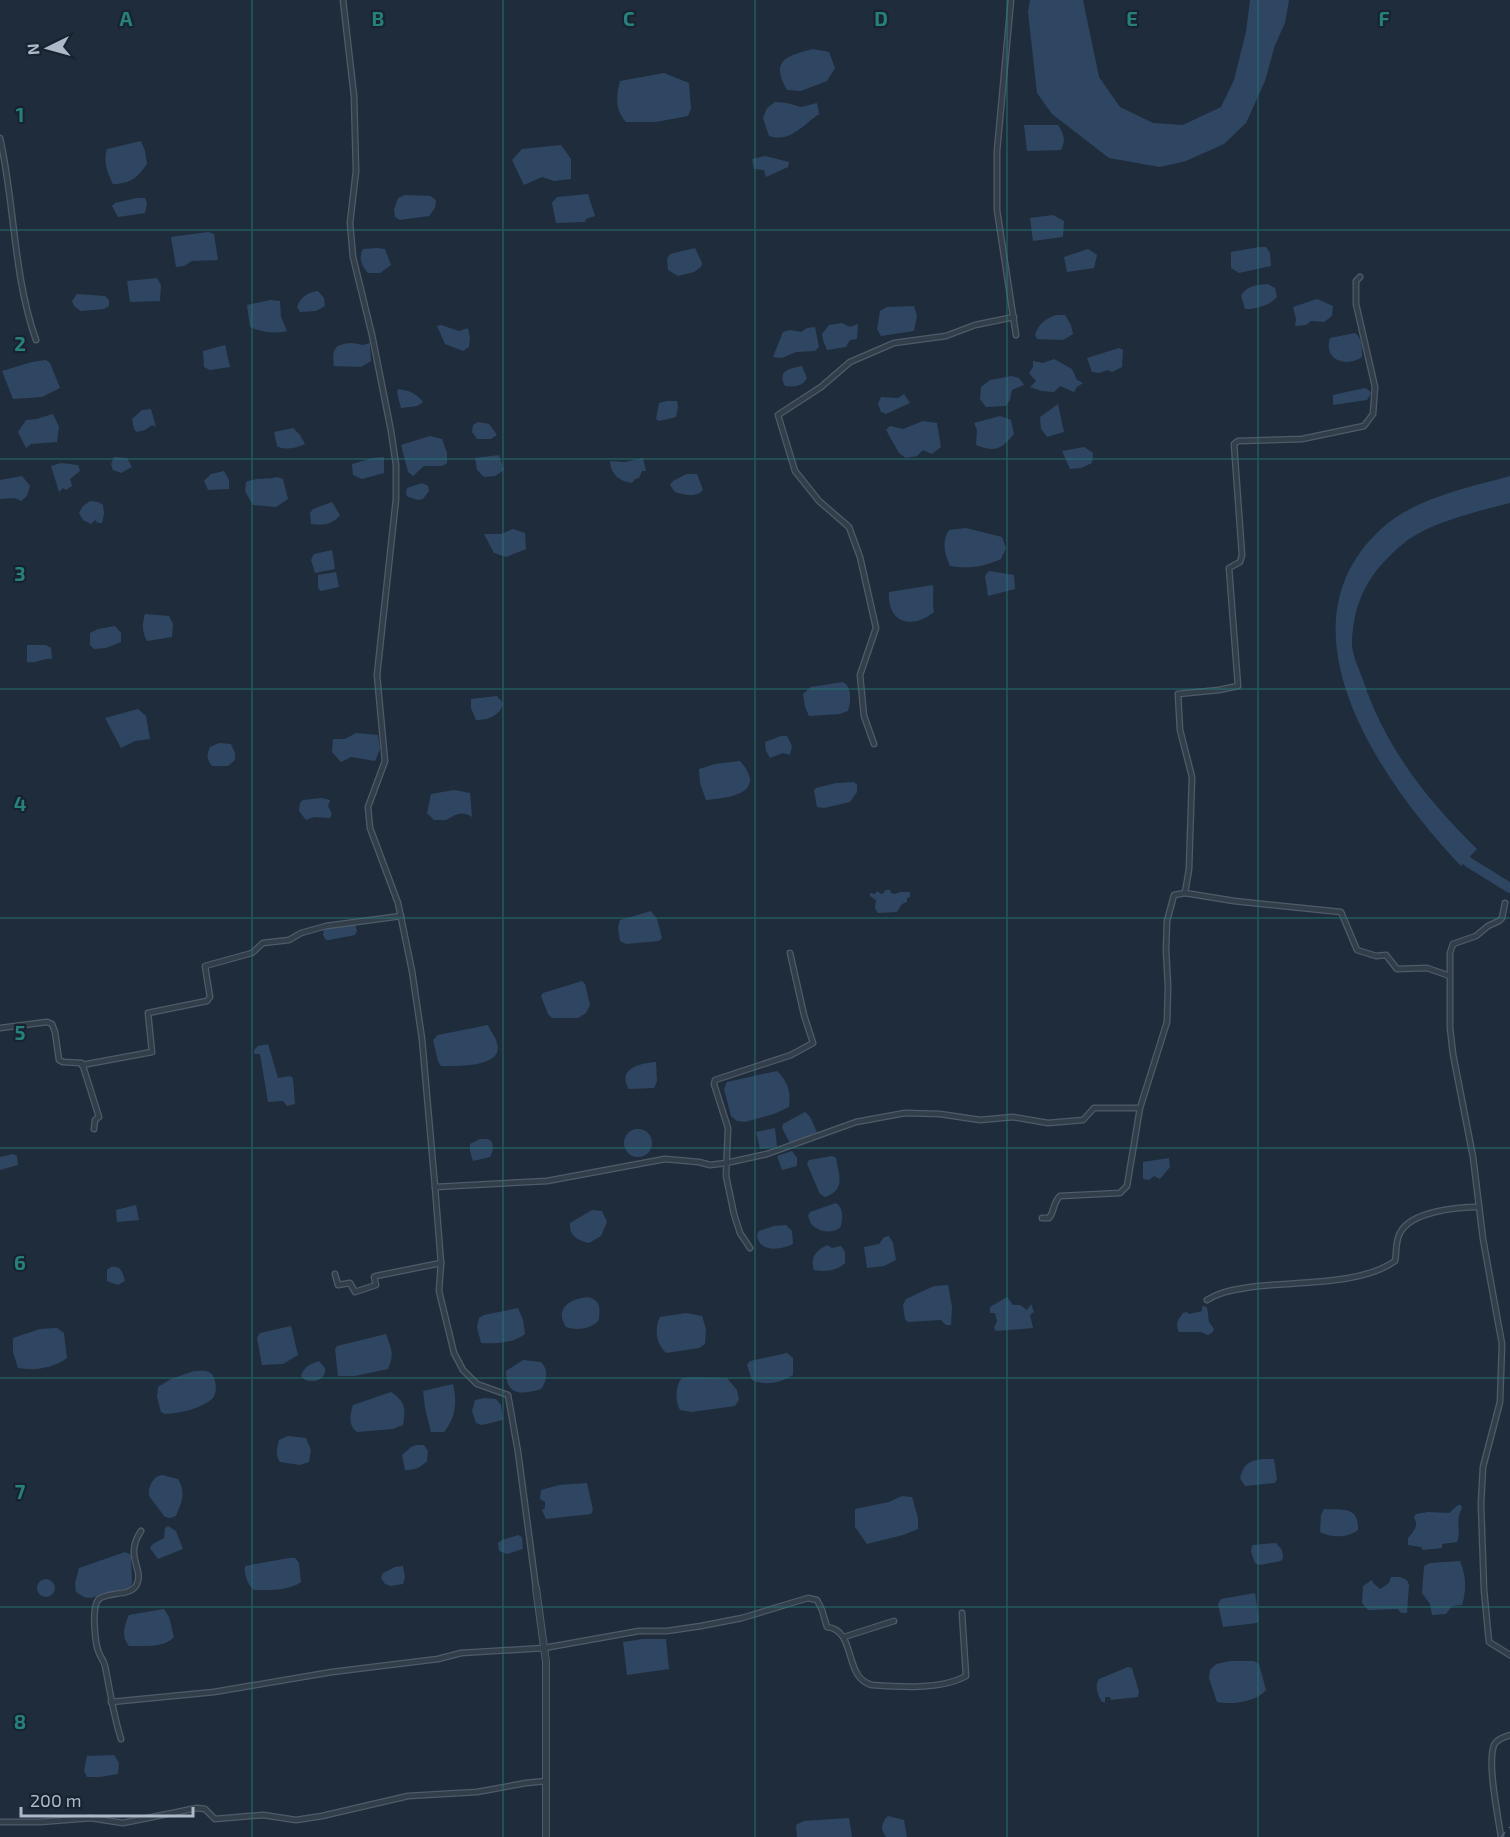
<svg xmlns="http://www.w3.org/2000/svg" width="1510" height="1837" viewBox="0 0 1510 1837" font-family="'Exo 2',sans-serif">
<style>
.water{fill:#2f4662}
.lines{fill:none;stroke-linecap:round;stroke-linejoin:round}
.river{stroke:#2f4662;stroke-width:10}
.minor-casing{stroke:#505b69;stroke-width:7}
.tertiary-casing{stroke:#505b69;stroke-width:8}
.minor{stroke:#333e4b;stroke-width:4.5}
.tertiary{stroke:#333e4b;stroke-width:6}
.rail{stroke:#546273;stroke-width:1.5;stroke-dasharray:6 6;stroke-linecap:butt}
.grid{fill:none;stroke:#27807c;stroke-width:1.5;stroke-opacity:0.55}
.grid-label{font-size:20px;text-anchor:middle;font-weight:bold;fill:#27807c;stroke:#182330;stroke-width:4.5;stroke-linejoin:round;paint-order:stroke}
</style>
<rect width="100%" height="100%" fill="#1f2c3b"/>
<g class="water">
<path d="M1030,0H1083L1099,77L1120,107L1153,123L1183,125L1221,107L1234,80L1246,32L1250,0H1289L1285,23L1275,45L1265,81L1246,123L1224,144L1186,161L1160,167L1109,158L1052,114L1037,93L1028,12Z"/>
<path d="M813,49L829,52L835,68L827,81L801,91L787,90C770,60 786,56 813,49Z"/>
<path d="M664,73L689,83L691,109L688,116L656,122H626C615,110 616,97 620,81Z"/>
<path d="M775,102L787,103L801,107L817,103L819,114C803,125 790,143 769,136L763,118L767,108Z"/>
<path d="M1024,125H1058C1064,134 1066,140 1061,150L1027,151Z"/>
<path d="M141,141L145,151L147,164C137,178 130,184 113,184C107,172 103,162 107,149Z"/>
<path d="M561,145L571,159V179L554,181L542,177L524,185L512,160L522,149Z"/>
<path d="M765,156L789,162L788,167L766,177L764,170L754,169L752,159Z"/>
<path d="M588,194L595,216L586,219L585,222L556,223L552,203L557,197Z"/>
<path d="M405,195L430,196L436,200L435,208L429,216L400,220L395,217L394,210L398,198Z"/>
<path d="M137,198H145L147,204L145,213L118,217L112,206L115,203Z"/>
<path d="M1053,215L1064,221L1063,237L1033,241L1030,218Z"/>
<path d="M208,232L214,234L218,260L192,261L184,266L176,267L171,237Z"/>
<path d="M1259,247H1266L1270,253L1271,266L1239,273L1231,268V252Z"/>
<path d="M377,248L385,249L391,265L380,273H368C362,267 358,257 363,249Z"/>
<path d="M695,248L702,263L701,267L694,272L678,276L668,270L667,259L670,254Z"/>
<path d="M1088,249L1097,255L1094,268L1067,272L1064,257Z"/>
<path d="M157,278L161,285L160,301L130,302L127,281Z"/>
<path d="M1268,284L1275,288L1277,297C1269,306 1256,309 1245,309L1241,296C1247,285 1258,285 1268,284Z"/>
<path d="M318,291L324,298L325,306L316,311L300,312L297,307C301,296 307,293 318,291Z"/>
<path d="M77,294L105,296L109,300V306L104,309L81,311L74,306L72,301Z"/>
<path d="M1317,299L1333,306L1332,316L1324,322L1311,321L1306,325L1295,326L1296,319L1293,307Z"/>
<path d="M270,300L280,301L281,317L287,331C276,334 260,332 250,327L247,305Z"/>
<path d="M914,306L917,316L914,331L881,336L877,329L880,311L887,307Z"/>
<path d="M1056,315H1065L1071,325L1073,334L1063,340L1037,339L1035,335C1039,323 1045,319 1056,315Z"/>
<path d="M842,323L850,327L858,324L857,339L850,340L846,347L827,350L823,340L822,334L829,325Z"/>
<path d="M441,325L459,331L468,328L470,338L469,347L463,351L445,344L437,326Z"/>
<path d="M815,327L819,347L815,351L796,352L782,358L773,357L783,332L790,330L801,332L807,328Z"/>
<path d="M1355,333C1362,338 1362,348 1362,357C1346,368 1323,360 1330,338Z"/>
<path d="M352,343L363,345L370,343L371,361L361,367L334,366C332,349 334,344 352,343Z"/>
<path d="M225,345L230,367L210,370L204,367L203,351Z"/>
<path d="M1119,348L1123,350L1122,367L1112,372L1108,370L1099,373L1092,372L1087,358Z"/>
<path d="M1054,359L1072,369L1077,380L1083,383L1077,387L1074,392L1060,386L1054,392L1041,391L1030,387L1036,381L1029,373L1033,367V361L1043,363Z"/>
<path d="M46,360L50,363L60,388L42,397L13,399L2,371L32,362Z"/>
<path d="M802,366L807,378C802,387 794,387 785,386C777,370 789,369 802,366Z"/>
<path d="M1011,376L1019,378L1024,385L1012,390L1010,400L1006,406L986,407L980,399L981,387L990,380Z"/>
<path d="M398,389C410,391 416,393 423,402L417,406L401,408L397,393Z"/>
<path d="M1360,389L1365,388L1370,391L1371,394L1367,400L1333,405V395Z"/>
<path d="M904,394L910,403L886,414L881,412L878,404L881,397L898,398Z"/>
<path d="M667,401H677L678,407L676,417L659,421L656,419L659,403Z"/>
<path d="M1058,404L1064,432L1047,437L1041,429L1040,417Z"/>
<path d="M151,409L156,427L152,425L145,430L137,432L134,429L132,419L142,410Z"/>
<path d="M53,414L59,427L57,442L31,444L26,448L18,432L26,420L36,419Z"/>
<path d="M1000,416L1011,420L1014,434C1002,449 995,453 976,445L977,430L974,423Z"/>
<path d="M923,421L937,423L941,447L932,454L923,450L917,456L906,458L899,453L886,430L890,426L903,429Z"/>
<path d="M478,422L489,424L497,435L491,439H477L472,432L473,425Z"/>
<path d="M293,428L300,435L305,444C297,448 284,451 277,446L274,432Z"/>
<path d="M430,436L442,439L447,453V463L442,466H424L413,476L408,472L401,445Z"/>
<path d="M1084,447L1093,453L1092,463L1081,468L1070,469L1062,451Z"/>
<path d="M499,455L504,470L495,476L484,477L477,470L475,458Z"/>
<path d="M114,457L127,458L132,467L121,473L113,470L111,464Z"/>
<path d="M384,457V473L362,479L353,475L352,464L373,458Z"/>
<path d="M643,458L646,471H642L639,478L635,479L632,483C619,481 611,475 610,461L625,462Z"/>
<path d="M61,463L78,465L80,471L70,479L72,486L66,490L63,488L59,492L51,466Z"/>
<path d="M224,471L229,480V489L208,490L204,481L211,474Z"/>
<path d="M686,474H697L703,490C696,498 685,495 675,492L670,485L673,481Z"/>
<path d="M22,476L30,486L27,496L21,501L15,498L0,499V480Z"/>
<path d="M1510,476V503C1479,511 1428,523 1404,543C1371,570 1354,598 1352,641C1351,654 1359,668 1363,680C1385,747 1427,800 1477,849L1461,866C1384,785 1272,629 1381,529C1415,498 1467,488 1510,476Z"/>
<path d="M277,477L283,479L288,499L276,507L253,505L245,491L246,482C256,477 266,480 277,477Z"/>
<path d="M422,483L428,486L429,491L423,499L418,500L408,497L406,494L407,488Z"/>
<path d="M90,501L98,502L103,505L104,514L102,523H98L95,520L91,524L83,520L79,513L83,506Z"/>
<path d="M332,502L340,515C333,524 323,526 311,524L310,513L313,509Z"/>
<path d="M966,528L1002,537L1006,548L1001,559C983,567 969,569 950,566C945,554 941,542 949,530Z"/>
<path d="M513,529L525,533L526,549L506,557L494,553L484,534H501Z"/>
<path d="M332,550L335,569L315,573L311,560L314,554Z"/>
<path d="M989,571L1014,575L1015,589L988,596L985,576Z"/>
<path d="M336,572L339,587L321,591L318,588V575Z"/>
<path d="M933,585C934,595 932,602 934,612C912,630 887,623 889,592Z"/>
<path d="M145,614L169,616L173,624L172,637L147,641C142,632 142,624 145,614Z"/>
<path d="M115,626L121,633V642L106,648L94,649L90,645V633L98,629Z"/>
<path d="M27,645H46L51,648L52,659C44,657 37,664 27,662Z"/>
<path d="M843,682C852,687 851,702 848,711L840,714L809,716L805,707L803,694L811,687Z"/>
<path d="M497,696L503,703C500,716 488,720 476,720L471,708V699Z"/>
<path d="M138,709L146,716L150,739L135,741L121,748L105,718Z"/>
<path d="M356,733L378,735L380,749L375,761L351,757L341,762L332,752L333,739H345Z"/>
<path d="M781,736H787L792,746L790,755L783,753L770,758L766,751L765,742Z"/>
<path d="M219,743L231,744L235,753V760L228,766H212C207,759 206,755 210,747Z"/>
<path d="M740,761C768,793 730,798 706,800L700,783L699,769L715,764Z"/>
<path d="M854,782L857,785V792L850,802L824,808L817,807L814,790L816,788L836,783Z"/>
<path d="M454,790L470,793L472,817C460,810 456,815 446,820C445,820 435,820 434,820L427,813L431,794Z"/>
<path d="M321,798L330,800L328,806L332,814L330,818L314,817L306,820L299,811L300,803L303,800Z"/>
<path d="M885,890H890L891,893L895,894L900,892H910V897L907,898V902L902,904L897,912L878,913L875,908L876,900L870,896V893L875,894L877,891L881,894L884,893Z"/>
<path d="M651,911L657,919L662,938L659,941L626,944L620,941L618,927L620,920Z"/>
<path d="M355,924L357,931L355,935L329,940H326L323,935L324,928Z"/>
<path d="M582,981L585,984L590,1005L586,1013L578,1018H552L548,1014L541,996L543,993Z"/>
<path d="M488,1025C490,1031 496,1037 497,1043C505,1068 455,1066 441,1066L438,1061L433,1040L438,1035Z"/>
<path d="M268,1044L278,1078L290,1076L293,1078L295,1104L287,1106L283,1101L268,1102L260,1054H254V1050L258,1046Z"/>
<path d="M656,1062L657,1081L654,1088L629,1089C616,1069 640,1063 656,1062Z"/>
<path d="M777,1071C788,1082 791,1092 789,1107L774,1114L745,1122L737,1121L731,1116L724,1089L727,1082Z"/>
<path d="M805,1112L810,1117L817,1132L798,1142L790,1143L782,1128L783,1124Z"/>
<path d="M775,1128L777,1147L760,1149L756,1132Z"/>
<circle cx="638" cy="1143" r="14"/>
<path d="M480,1139H488L492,1142L493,1150L490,1157L473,1161L470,1151V1144Z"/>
<path d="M792,1151L797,1158V1166L782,1170L777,1156Z"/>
<path d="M13,1154L17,1156L18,1165L0,1170V1157Z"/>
<path d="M832,1156L836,1158C839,1175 846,1190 825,1197L820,1194L807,1164L809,1160Z"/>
<path d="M1169,1158L1170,1167L1160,1179L1154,1176L1149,1180L1143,1179V1162Z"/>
<path d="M836,1203C844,1208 843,1220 840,1228C830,1234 819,1232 811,1224L808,1216L810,1212Z"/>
<path d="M136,1205L139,1220L117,1222L116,1210Z"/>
<path d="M592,1210L602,1211L607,1222L601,1236L589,1243C577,1240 569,1236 570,1223Z"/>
<path d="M786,1225L792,1231L793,1244C781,1250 759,1253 757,1235L759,1231L774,1226Z"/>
<path d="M889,1236L893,1243L896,1260L884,1266L867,1268L864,1247L879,1244L884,1237Z"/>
<path d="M827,1245L832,1248L841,1246L845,1252V1263C837,1271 825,1272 814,1270C810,1257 816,1251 827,1245Z"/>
<path d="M111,1267C121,1266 122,1271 125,1281L118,1285L107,1281V1270Z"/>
<path d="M948,1285L952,1307L951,1325H946L941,1320L908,1322L905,1319L903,1305L906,1299L934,1286Z"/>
<path d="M588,1297C601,1301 600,1307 599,1320C591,1329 578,1331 566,1327C554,1308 570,1299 588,1297Z"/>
<path d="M1007,1297L1013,1305H1020L1027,1310L1031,1304L1034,1312L1030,1315L1033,1328L996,1331L994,1328L997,1321L995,1313H990V1307Z"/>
<path d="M1202,1306L1207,1307L1209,1322L1214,1329L1213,1332L1208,1335L1201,1332H1179C1175,1323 1178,1320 1183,1313L1187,1312L1189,1314L1202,1311Z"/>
<path d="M518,1308L523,1320L525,1334C515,1343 493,1344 481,1343L477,1327L479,1318L484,1315Z"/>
<path d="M686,1313L702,1316L706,1329L705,1344L699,1348L666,1353C656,1344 654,1328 660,1317Z"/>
<path d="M291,1326L298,1355L283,1364L262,1365L257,1338L260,1333Z"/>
<path d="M57,1328L64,1333L67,1358C53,1368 35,1371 18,1368L13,1352V1338L40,1329Z"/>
<path d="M386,1334C391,1348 395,1354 388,1369L355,1376H338L335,1349L337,1346Z"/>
<path d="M787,1353L793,1358V1375C781,1383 765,1386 752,1380L747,1365L750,1361Z"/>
<path d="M523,1360L541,1362C549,1370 547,1381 541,1389C521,1395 506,1396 506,1371Z"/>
<path d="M319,1361L325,1368C326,1380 315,1383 305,1380L301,1376C304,1367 310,1364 319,1361Z"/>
<path d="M194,1371C198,1371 205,1370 209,1372C217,1376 218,1394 212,1399C200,1409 180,1413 165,1414L161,1412L157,1397L158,1387L171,1379Z"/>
<path d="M694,1377L727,1378L737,1390L739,1400L735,1406L691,1412L680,1410C675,1401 675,1386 682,1378Z"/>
<path d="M453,1384C457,1401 456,1418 444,1432H431L425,1408L423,1391Z"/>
<path d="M391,1392C405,1401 406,1409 403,1425L393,1429L357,1432C348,1426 350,1414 353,1405Z"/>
<path d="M485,1398L496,1399L501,1405L503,1420L482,1425L476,1423L472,1411L475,1400Z"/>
<path d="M288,1436L306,1438L311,1450L309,1462L300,1465L280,1462C275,1454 277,1449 279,1440Z"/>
<path d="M417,1445H424L428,1451L427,1461C420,1468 415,1470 405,1470L402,1455L411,1447Z"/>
<path d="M1263,1459H1274L1277,1479L1275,1483L1245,1486L1240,1478C1244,1464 1248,1461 1263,1459Z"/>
<path d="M162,1475L178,1479C186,1493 182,1502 176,1516L170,1518L165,1517L149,1496C148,1487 152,1477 162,1475Z"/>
<path d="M587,1483L593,1510L591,1514L546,1519L542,1510L545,1508V1502L540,1499L541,1490L559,1485Z"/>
<path d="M902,1496L912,1497L918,1518V1529L903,1535L867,1544L855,1527V1509L889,1502Z"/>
<path d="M1458,1505H1461L1462,1508C1454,1523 1462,1529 1457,1542L1442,1544V1548L1423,1550L1421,1547L1408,1545V1538C1414,1531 1419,1526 1414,1517L1416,1514L1428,1512L1449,1513Z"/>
<path d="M1324,1509C1343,1510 1359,1506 1358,1530C1348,1538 1331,1538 1320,1532L1321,1515Z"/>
<path d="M168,1526L176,1531L183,1549L158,1559L150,1548L153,1544L164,1538L165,1528Z"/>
<path d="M518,1535L522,1537L523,1549L507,1554L499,1551L498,1543L502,1540Z"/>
<path d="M1276,1543L1282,1550L1283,1558L1281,1561L1259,1565L1255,1563L1251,1552L1252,1545Z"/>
<path d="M125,1552L131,1555L132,1583L130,1587L90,1598L84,1597L76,1592L75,1583L79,1568Z"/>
<path d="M289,1558H295L299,1563L301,1582C289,1591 269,1590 254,1590C247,1584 244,1575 245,1566Z"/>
<path d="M1460,1561C1466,1576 1467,1589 1462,1605L1452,1606L1446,1614L1432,1615L1430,1604L1422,1593L1424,1566L1430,1563Z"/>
<path d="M403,1566L405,1577L403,1584L391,1586L385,1584L381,1578L383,1573L395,1567Z"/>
<path d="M1391,1577H1400L1407,1580L1409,1585L1407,1613H1401L1398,1609L1368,1610L1362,1603L1363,1586L1372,1580L1373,1583L1380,1589L1389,1583Z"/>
<circle cx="46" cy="1588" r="9"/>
<path d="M1255,1593L1259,1620L1257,1623L1223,1627L1218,1604L1221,1599Z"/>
<path d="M164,1609L169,1617L174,1637C165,1648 142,1646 129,1646C121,1637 124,1626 129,1615Z"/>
<path d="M643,1639H666L669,1669L627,1675L623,1642Z"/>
<path d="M1230,1661H1254L1259,1664L1266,1690C1256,1702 1232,1705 1217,1702L1209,1678L1210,1670L1216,1664Z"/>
<path d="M1128,1667L1132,1668L1139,1692L1138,1697L1111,1700L1110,1697H1105V1702H1102C1098,1695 1094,1686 1099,1679Z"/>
<path d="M114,1755L119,1763L118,1774L100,1777H87L84,1771L87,1756Z"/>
<path d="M888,1816L904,1820L907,1837H886C880,1829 881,1823 888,1816Z"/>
<path d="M849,1818L852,1837H797L796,1825L804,1821Z"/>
</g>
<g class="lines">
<path class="river" d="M1458,851L1468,862L1510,888"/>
<defs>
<g id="minor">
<path d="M343,0L354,96L356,171L350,223L353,257L372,335L391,431L396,465V499L377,675L385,761L368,807L370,828L398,903L412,971L422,1039L435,1187L441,1263L439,1291L454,1353L463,1370L477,1384L508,1395L518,1452L536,1588"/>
<path d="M1011,0L997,151V210L1016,335"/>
<path d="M0,138C15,205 13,275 36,340"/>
<path d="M874,744L864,716L860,675L876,628L860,557L849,527L819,501L795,471L778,415L821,387L850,362L894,343L946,336L975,325L1014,317"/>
<path d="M1185,893L1189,869L1192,777L1180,730L1178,694L1219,690L1238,686L1229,568L1240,562L1242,555L1234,444L1238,441L1302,439L1364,426L1373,414L1375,387L1356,304V281L1360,277"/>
<path d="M1505,903L1502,918L1499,921L1488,926L1476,936L1453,944L1450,953V1028L1453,1054L1473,1157L1483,1239L1502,1344L1500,1402L1483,1467L1481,1504L1484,1590L1489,1642L1510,1655"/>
<path d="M0,1028L47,1022L52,1024L55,1032L59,1060L63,1062L82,1063L99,1117L95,1120L94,1129"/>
<path d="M82,1065L152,1052L148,1013L207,1001L210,997L205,966L252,953L263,943L289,940L301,933L326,926L401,916"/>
<path d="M435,1187L547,1181L665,1159L699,1162L710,1165L726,1163L767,1154L856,1122L905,1113L940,1114L980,1120L1013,1117L1048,1123L1083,1120L1094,1108H1140L1167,1022L1168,986L1166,950L1167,921L1174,895L1185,893L1234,901L1341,912L1357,950L1376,956L1386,955L1397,969L1427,968L1450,976"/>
<path d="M1042,1218H1049C1055,1211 1052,1204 1060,1196L1120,1193L1127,1186L1140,1108"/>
<path d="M750,1248L740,1233L734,1214L726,1176L728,1128L714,1084L715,1080L791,1055L813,1043L804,1015L790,953"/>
<path d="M335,1274L338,1285L350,1283L355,1292L376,1285L374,1277L376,1276L441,1263"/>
<path d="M1207,1300C1221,1291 1234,1290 1251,1287C1293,1281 1360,1286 1395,1261C1397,1251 1395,1242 1400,1233C1411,1211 1458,1207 1479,1207"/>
<path d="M844,1637L894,1621"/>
<path d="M111,1702L214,1692L332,1672L438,1659L461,1653L544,1648L639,1631H667L701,1626L742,1618L808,1598L817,1600L822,1610L827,1627C857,1630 843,1678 872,1685C899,1687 941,1690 966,1676L962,1613"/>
<path d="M121,1739C113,1714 110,1690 105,1666C104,1661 101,1658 99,1653C95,1644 91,1606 99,1599C109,1591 131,1597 137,1584C144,1569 124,1556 141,1531"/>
<path d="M0,1822H40L91,1818L123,1823L197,1808L205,1809L215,1819L263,1815L296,1820L322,1816L408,1796L477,1792L526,1783L546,1781"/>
<path d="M1501,1837C1498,1815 1487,1764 1494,1745C1497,1739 1504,1737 1510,1735"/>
</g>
<path id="tertiary" d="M536,1588L546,1662V1837"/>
</defs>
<use href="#minor" class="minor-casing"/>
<use href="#tertiary" class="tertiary-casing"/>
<use href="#minor" class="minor"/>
<use href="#tertiary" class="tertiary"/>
<path class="rail" d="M1501,1837L1510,1827"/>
</g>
<path class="grid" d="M252,0V1837M503,0V1837M755,0V1837M1007,0V1837M1258,0V1837M0,230H1510M0,459H1510M0,689H1510M0,918H1510M0,1148H1510M0,1378H1510M0,1607H1510"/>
<g class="grid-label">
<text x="126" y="26">A</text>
<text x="378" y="26">B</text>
<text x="629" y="26">C</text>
<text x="881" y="26">D</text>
<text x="1132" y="26">E</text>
<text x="1384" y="26">F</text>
<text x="20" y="122">1</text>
<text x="20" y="351">2</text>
<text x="20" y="581">3</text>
<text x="20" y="811">4</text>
<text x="20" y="1040">5</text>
<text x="20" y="1270">6</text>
<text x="20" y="1499">7</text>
<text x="20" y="1729">8</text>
</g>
<g transform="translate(48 48) rotate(265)" stroke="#182330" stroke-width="4.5" paint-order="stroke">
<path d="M0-4.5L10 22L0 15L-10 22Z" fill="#adb8c8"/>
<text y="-9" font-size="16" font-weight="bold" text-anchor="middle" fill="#adb8c8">N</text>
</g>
<path d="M21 1807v9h172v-9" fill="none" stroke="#adb8c8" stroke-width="3"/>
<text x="30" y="1807" font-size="18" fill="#adb8c8" stroke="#182330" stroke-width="4.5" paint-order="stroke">200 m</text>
</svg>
